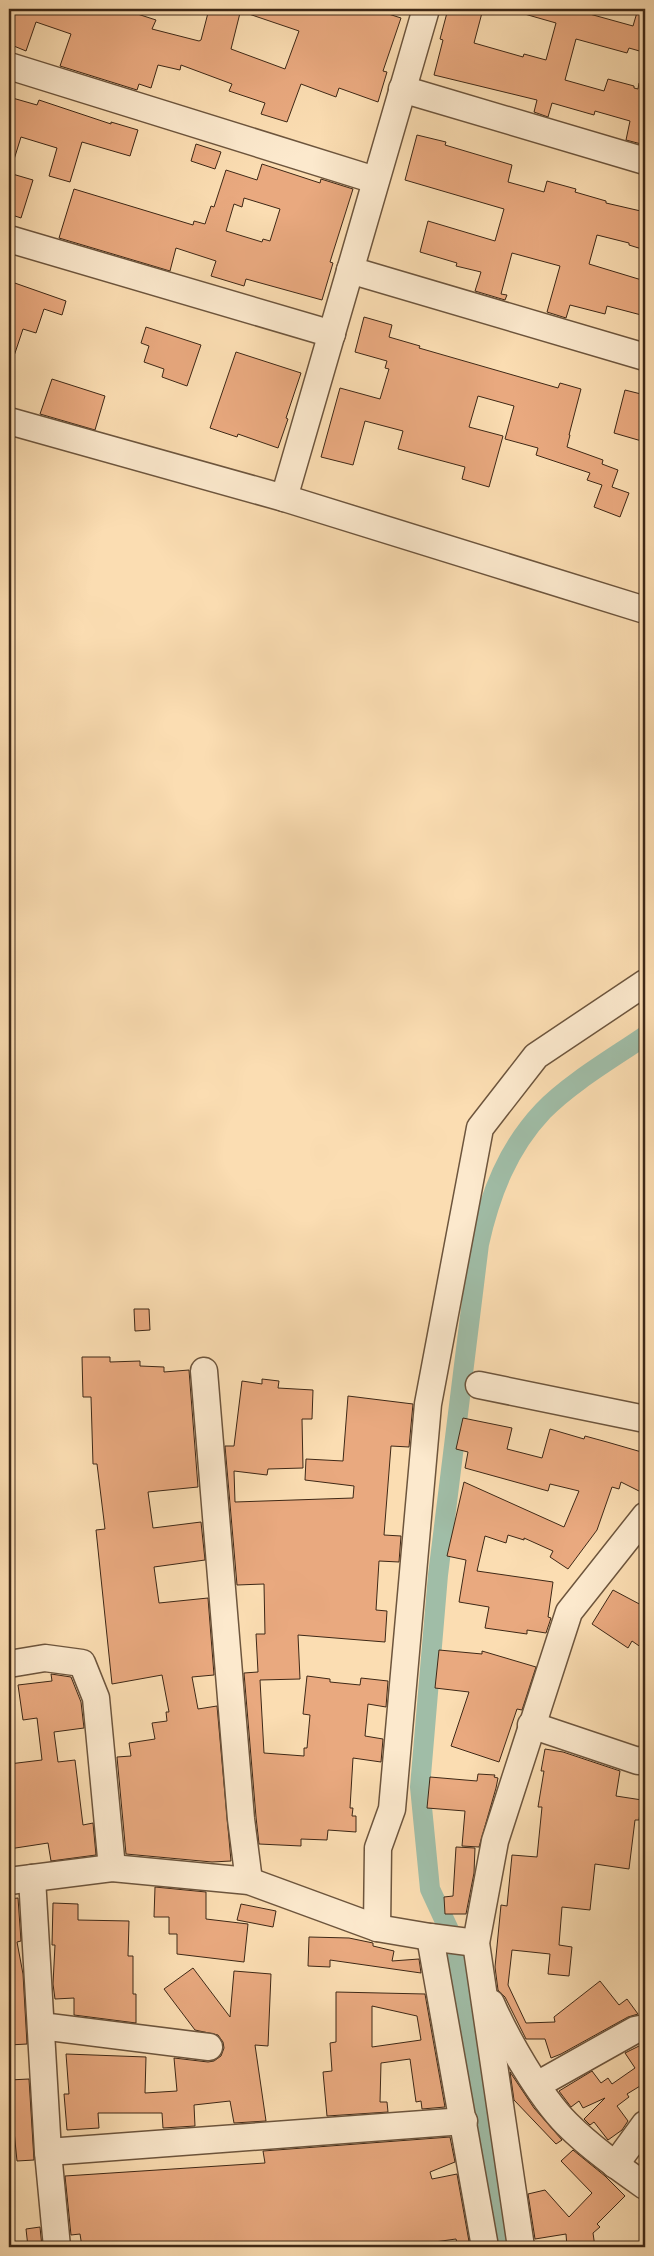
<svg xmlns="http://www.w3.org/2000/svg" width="654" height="2256" viewBox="0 0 654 2256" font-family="'IM FELL Great Primer',serif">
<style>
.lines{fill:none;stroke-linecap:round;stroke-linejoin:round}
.canal{stroke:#a0bda7;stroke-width:20}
.building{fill:#e9a97f;stroke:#3e2816;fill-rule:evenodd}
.minor-casing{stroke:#6d553d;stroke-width:29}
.minor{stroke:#fce9cd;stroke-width:26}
</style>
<rect width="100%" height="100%" fill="#fbddb2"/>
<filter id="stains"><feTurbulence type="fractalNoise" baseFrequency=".004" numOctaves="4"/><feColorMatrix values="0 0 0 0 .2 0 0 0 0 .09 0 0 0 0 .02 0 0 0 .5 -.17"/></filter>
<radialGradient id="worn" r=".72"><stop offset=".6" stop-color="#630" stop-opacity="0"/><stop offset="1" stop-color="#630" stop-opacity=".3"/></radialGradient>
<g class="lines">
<path class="canal" d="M501,2247L466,2018L449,1930L430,1889L420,1787L438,1575L479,1244C490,1194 508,1148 543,1111C570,1083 613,1058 645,1036"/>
</g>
<g class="building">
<path d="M9,9H122L156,20L152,29L199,41L201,40L209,9H241L231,49L285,69L299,31L240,11L241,9H373L401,18L383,71L387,72L378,102L339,88L336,97L301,84L287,122L261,114L265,103L229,91L232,84L181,65L180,70L158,65L151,88L139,84L137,90L60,66L71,34L36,22L26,51L9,44Z"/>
<path d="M448,9H483L474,43L523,57L524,54L546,60L556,23L521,13L522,9H588L586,13L633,26L638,9H645V43L643,52L629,48L627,53L576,39L565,80L604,91L608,79L634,86V88L638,89L639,83L645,84V145L626,140L630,121L595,111L594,115L552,103L548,117L534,112L537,100L434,75L443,40L440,39Z"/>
<path d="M9,97L37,105L39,100L111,124V122L138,130L130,156L82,142L70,182L49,176L57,148L21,137L12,166L9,165Z"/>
<path d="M417,135L446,142L445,145L512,165L508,182L544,192L547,181L576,189L575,192L606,201V203L645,212V250L629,245V243L597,235L589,264L645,281V316L607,306L605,314L570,305L566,318L547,312L560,266L512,253L501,294L507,295L505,300L475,291L481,272L456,266L457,263L420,252L428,221L495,241L504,209L405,180Z"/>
<path d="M196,144L221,152L215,169L191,161Z"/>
<path d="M262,164L320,183L321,179L353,189L330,262L333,263L322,300L246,279L244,286L211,276L216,261L176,248L170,271L59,238L74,189L193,225L194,221L205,224L211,206L214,207L226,170L257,180ZM244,198L280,209L270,241L263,239L262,242L226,231L234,204L242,207Z"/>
<path d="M9,173L33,180L21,218L9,214Z"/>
<path d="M9,281L66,301L62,315L44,309L36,333L23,329L12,362H9Z"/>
<path d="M364,317L392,325L389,337L420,346L419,348L558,388L560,383L581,389L569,435H570L567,447L603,460L602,464L618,470L612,487L629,493L620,517L594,507L602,485L587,480L590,473L536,455L538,448L505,439L514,406L478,396L469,427L503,436L489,487L462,479L465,467L398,449L403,431L365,421L353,465L321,457L340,388L380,399L389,369L385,368L387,361L355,352Z"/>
<path d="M146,327L201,345L187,386L162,377L164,369L144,362L149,346L141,343Z"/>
<path d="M236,352L301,373L286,418L288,419L278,448L238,434L237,437L210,428Z"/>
<path d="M52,379L105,396L95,430L40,414Z"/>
<path d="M625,390L645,395V442L614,433Z"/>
<path d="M134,1309H149L150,1330L135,1331Z"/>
<path d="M82,1357H110V1362L140,1361V1366L164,1367V1372L189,1370L198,1487L148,1492L153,1528L201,1522L205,1560L154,1567L159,1603L208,1598L214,1675L192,1677L198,1709L217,1706L231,1861L212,1862L126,1854L117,1757L131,1756L129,1743L155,1739L152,1723L167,1721L166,1712H169L162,1675L112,1684L96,1530L105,1529L97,1464H93L91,1397H83Z"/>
<path d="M262,1379L279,1381L278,1388L313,1390L312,1419H302L303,1468L268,1469L267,1475L234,1471L235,1502L353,1498L354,1486L305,1480L306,1459L343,1461L348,1396L413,1404L409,1447L391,1446L384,1535L401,1536L399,1562L379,1561L376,1610L387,1611L385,1642L298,1635L300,1679L260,1680L264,1753L304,1756V1748H307L310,1715L303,1714L307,1676L330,1679V1682L360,1685L361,1678L388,1681L386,1707L368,1704L365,1736L383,1739L381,1762L353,1758L350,1808H353L352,1816H356V1832L328,1830L327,1840L301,1839V1846L259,1844L256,1817L244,1673L258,1672L256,1634H265L264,1584L237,1585L225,1446H234L242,1381L262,1384Z"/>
<path d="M463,1418L512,1428L507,1449L542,1458L550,1429L584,1439L585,1436L607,1442L645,1453V1494L621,1482L619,1489L612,1487L597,1530L568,1569L550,1557L553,1551L524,1538V1540L508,1535L506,1543L485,1536L477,1571L553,1582L548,1617L551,1618L546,1633L527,1630V1634L485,1628L489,1607L459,1602L466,1560L447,1556L464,1482L564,1527L579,1491L550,1484L548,1491L465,1468L468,1452L456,1449Z"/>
<path d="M613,1590L645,1607V1650L632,1641L628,1648L592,1624Z"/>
<path d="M439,1650L482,1654V1651L536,1667L522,1710L517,1709L499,1762L451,1746L469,1692L435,1688Z"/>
<path d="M51,1674L71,1677L81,1702L84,1728L54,1732L58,1762L75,1760L83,1825L93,1823L96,1855L51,1861L48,1843L9,1849V1764L42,1760L37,1718L23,1720L18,1685L52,1681Z"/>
<path d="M545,1749L563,1752L620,1771L616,1796L642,1800L639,1820H635L629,1869L595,1864L590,1910L562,1907L559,1945L572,1947L569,1976L548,1974L550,1954L512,1950L508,1985L526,2023L555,2022L554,2017L600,1981L619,2005L627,1999L638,2014L628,2017L561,2054L551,2058L545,2039H526L505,1997L498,1990L495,1967L501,1905L507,1906L512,1855L537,1857L542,1807H538L544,1771H541Z"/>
<path d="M478,1774L495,1775L494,1777L498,1778L496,1788L479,1847L462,1846L465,1811L427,1808L430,1777L477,1781Z"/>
<path d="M456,1847L475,1848L474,1873L466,1914H445L444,1897L453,1896Z"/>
<path d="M155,1887L206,1892V1919L248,1924L244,1962L177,1954V1934H169V1917H154Z"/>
<path d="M18,1898L21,1941L17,1942L23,1974L27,2044L9,2045V1899Z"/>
<path d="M53,1903L78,1904V1920L129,1921L128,1956H133V1994H136V2023L74,2015V1998L55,1999L53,1984L55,1945H52Z"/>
<path d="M241,1904L276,1911L273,1927L237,1920Z"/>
<path d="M309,1937L349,1938L373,1943V1946L394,1951L392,1961L419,1959L421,1973L330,1960V1967L308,1966Z"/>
<path d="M193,1968L230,2017L234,1971L271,1974L268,2046L255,2045L266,2121L234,2123L230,2101L194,2105L195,2126L163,2128L162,2113H98L99,2128L67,2130L64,2094H69L66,2054L146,2057L145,2093L177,2091L174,2058L208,2062L214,2061L221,2056L224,2048L223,2042L218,2035L195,2030L164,1989Z"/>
<path d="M336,1992L425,1994L445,2107L422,2109L421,2101L416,2102L410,2059L381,2063L380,2102H387L388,2112L327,2116L323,2072L332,2071L330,2043L336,2042ZM372,2006L417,2016L421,2040L372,2047Z"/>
<path d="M645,2043V2083L627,2094L629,2097L617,2106L628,2121L622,2130L608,2140L594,2122L590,2125L584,2119L605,2098L583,2108L579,2101L571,2107L559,2091L592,2071L601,2083L608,2078L612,2084L635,2068L625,2053Z"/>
<path d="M510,2072L534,2108L562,2140L556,2144L514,2100Z"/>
<path d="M29,2079L34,2160L17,2161L14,2131H9V2080Z"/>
<path d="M450,2137L455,2162L430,2172L432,2179L457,2174L470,2247H458L456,2239L420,2244V2247H223V2242L188,2243L189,2247H82L80,2234L71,2235L65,2176L265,2163L263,2151Z"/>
<path d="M573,2150L605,2176L625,2196L597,2224L600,2227L593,2233L595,2247H567L566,2234L535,2239L528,2194L545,2190L569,2217L592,2193L561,2161Z"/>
<path d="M40,2227L42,2247H28L26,2229Z"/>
</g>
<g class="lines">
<defs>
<g id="minor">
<path d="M9,66L375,180"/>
<path d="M402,89L645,161"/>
<path d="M9,239L332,334"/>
<path d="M350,270L645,357"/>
<path d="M9,421L284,498L645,610"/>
<path d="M284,498L426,9"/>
<path d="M204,1371L241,1819L249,1881"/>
<path d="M479,1385L645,1419"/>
<path d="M9,1664L45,1658L82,1663L96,1698L112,1868"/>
<path d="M531,1725L638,1761L645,1759"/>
<path d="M32,1878L48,2152L57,2247"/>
<path d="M9,1881L112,1868L249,1881L377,1928L430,1937L476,1943"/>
<path d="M377,1928L378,1848L392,1809L428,1404L480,1128L536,1056L645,983"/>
<path d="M430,1937L485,2247"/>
<path d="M491,2003C506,2038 540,2097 567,2124C590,2147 618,2167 645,2186"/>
<path d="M41,2026L209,2047"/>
<path d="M537,2085L635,2030L645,2028"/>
<path d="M48,2152L464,2121"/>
<path d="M615,2165L645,2124"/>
<path d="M521,2247L476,1943L495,1841L569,1612L645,1516"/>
</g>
</defs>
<use href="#minor" class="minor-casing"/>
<use href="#minor" class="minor"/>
</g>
<rect width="654" height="2256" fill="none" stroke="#fbddb2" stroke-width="30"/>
<rect x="10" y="10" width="634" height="2236" fill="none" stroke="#3e2816" stroke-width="2.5"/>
<rect x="15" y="15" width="624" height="2226" fill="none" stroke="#3e2816"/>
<rect width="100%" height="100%" filter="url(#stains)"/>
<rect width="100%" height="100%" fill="url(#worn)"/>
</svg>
